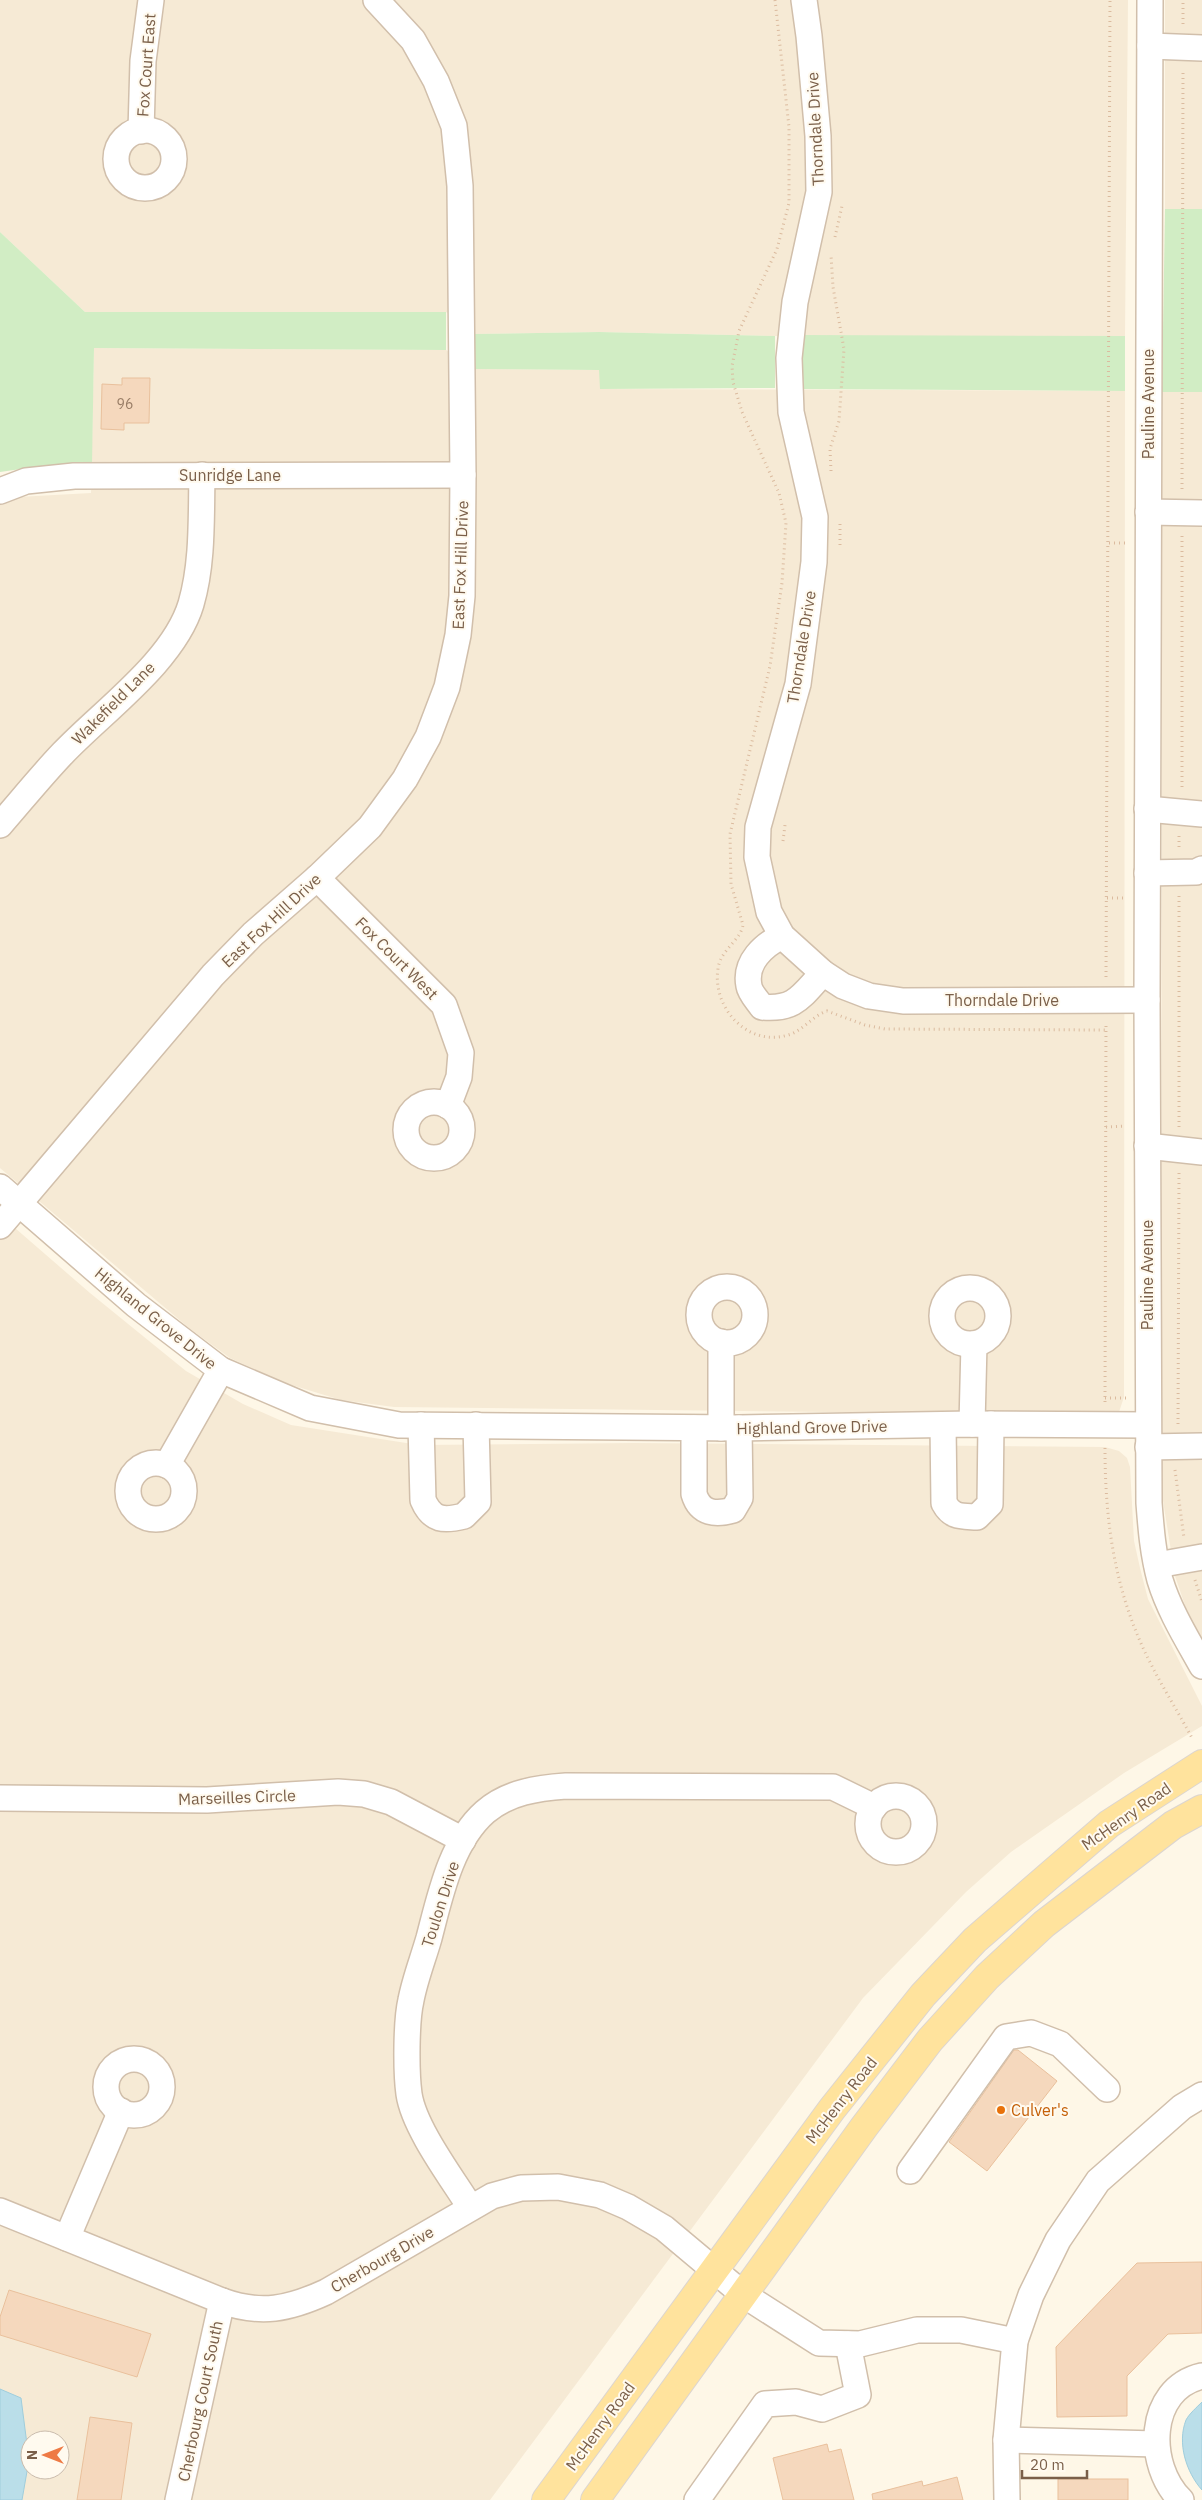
<svg xmlns="http://www.w3.org/2000/svg" width="1202" height="2500" viewBox="0 0 1202 2500" font-family="'IBM Plex Sans',sans-serif">
<style>
.residential{fill:#f6ead5;fill-rule:evenodd}
.green{fill:#d1edc4}
.water{fill:#badee9;stroke:#9fcddc}
.building{fill:#f5d8bd;stroke:#e9c09c}
.lines{fill:none;stroke-linecap:round;stroke-linejoin:round}
.minor-casing{stroke:#d1bfab;stroke-width:28}
.major-casing{stroke:#dcd5d0;stroke-width:30}
.path{stroke:#dbbb9f;stroke-width:3;stroke-dasharray:1 4;stroke-linecap:butt}
.minor{stroke:#fff;stroke-width:25}
.major{stroke:#ffe39d;stroke-width:28}
.food-dot{fill:#e8710a;stroke:#fffaef;stroke-width:2}
.labels{text-anchor:middle;stroke-width:4;stroke-linejoin:round;paint-order:stroke}
.number-label{font-size:14px;fill:#997d66}
.street-label{font-size:16px;fill:#7a5f49;stroke:#fffaef}
.food-label{font-size:16px;fill:#c56008;stroke:#fffaef;text-anchor:start}
</style>
<rect width="100%" height="100%" fill="#fef7e7"/>
<g class="residential">
<path d="M0,0H1128L1125,336H775L599,332L474,334L446,312H85L0,232Z"/>
<rect x="1165" y="0" width="37" height="209"/>
<path d="M94,348L446,350L473,369L600,370V389L1125,391L1124,1397L1119,1412L1106,1415L394,1407L341,1400L285,1383L230,1358L189,1328L0,1168V502L18,497L91,493Z"/>
<path d="M1162,392H1202V1640L1189,1617L1175,1576L1161,1488Z"/>
<path d="M0,1215L90,1293L186,1371L243,1404L291,1425L419,1445L633,1443L1105,1447L1119,1451L1127,1458L1130,1467L1134,1541L1140,1568L1148,1599L1202,1706V1726L1124,1773L1011,1852L966,1892L863,1998L490,2500H0ZM30,2440H60V2470H30Z"/>
</g>
<g class="green">
<path d="M1165,209H1202V392H1162Z"/>
<path d="M0,232L85,312H446V350L94,348L92,465H49L0,472Z"/>
<path d="M599,332L775,336V388L600,389L599,370L473,369L474,334Z"/>
<path d="M801,335L1125,336V391L801,389Z"/>
</g>
<g class="water">
<path d="M0,2389L21,2398L29,2460L22,2500H0Z"/>
<path d="M1202,2402V2490C1186,2472 1177,2443 1186,2420C1189,2414 1197,2407 1202,2402Z"/>
</g>
<g class="building">
<path d="M122,378H150L149,423H124V430L101,429L102,384L122,385Z"/>
<path d="M1014,2050H1018L1057,2081L987,2171L949,2142Z"/>
<path d="M1202,2262V2333L1168,2334L1127,2376V2416L1057,2417L1056,2347L1137,2263Z"/>
<path d="M9,2290L151,2334L137,2377L0,2335V2317Z"/>
<path d="M90,2417L132,2423L121,2500H77Z"/>
<path d="M827,2444L829,2452L841,2449L854,2500H783L773,2458Z"/>
<path d="M957,2477L963,2500H873L872,2494L922,2481L923,2486Z"/>
<rect x="1058" y="2479" width="70" height="21"/>
</g>
<g class="lines">
<defs>
<g id="minor">
<path d="M804,0L809,36L818,136L819,192L795,302L789,358L791,412L815,517L814,562L798,684L758,827L757,857L769,912L782,936L823,973L843,986L869,996L903,1001L1147,1000"/>
<path d="M1150,0L1147,1000L1149,1503C1151,1529 1153,1554 1160,1580C1169,1610 1187,1639 1202,1666"/>
<path d="M1150,46L1202,48"/>
<circle cx="145" cy="159" r="29"/>
<path d="M141,131L143,61L151,0"/>
<path d="M0,491L26,481L74,476L463,475"/>
<path d="M1148,512L1202,513"/>
<path d="M1147,809L1202,814"/>
<path d="M0,825C21,801 41,776 63,753C103,711 174,661 191,604C203,563 201,518 202,475"/>
<path d="M1147,873L1196,872L1202,869"/>
<path d="M317,878L444,1005L461,1053L459,1077L448,1106"/>
<path d="M782,936C764,945 744,962 749,986C750,993 758,1001 762,1007C796,1010 801,996 823,973"/>
<circle cx="434" cy="1130" r="28"/>
<path d="M1147,1146L1202,1152"/>
<path d="M0,1187L136,1305L221,1370L310,1408L399,1425L739,1428L972,1424L1148,1425"/>
<path d="M0,1226L213,975L253,934L317,878L370,827L405,779L428,737L447,687L458,635L462,596L463,475L460,186L454,126L436,81L413,40L376,0"/>
<circle cx="727" cy="1315" r="28"/>
<circle cx="970" cy="1316" r="28"/>
<path d="M972,1424L974,1344"/>
<path d="M421,1425L423,1500C432,1521 444,1521 464,1516L478,1502L476,1425"/>
<path d="M943,1425L944,1503C952,1518 962,1516 977,1517L990,1504L991,1424"/>
<path d="M694,1428V1494C700,1514 716,1515 733,1510L740,1498L739,1428"/>
<path d="M721,1428V1342"/>
<path d="M1148,1447L1202,1446"/>
<circle cx="156" cy="1491" r="28"/>
<path d="M167,1465L221,1370"/>
<path d="M1157,1565L1202,1557"/>
<circle cx="896" cy="1824" r="28"/>
<path d="M0,1798L207,1800L338,1792L364,1794L391,1802L463,1840"/>
<circle cx="134" cy="2087" r="28"/>
<path d="M910,2171L1006,2037L1031,2033L1060,2044L1107,2089"/>
<path d="M470,2207C452,2178 414,2128 409,2094C406,2072 406,2021 411,2000C415,1979 423,1959 429,1938C440,1896 451,1842 485,1812C508,1792 538,1788 566,1786L833,1787L874,1807"/>
<path d="M0,2211L222,2301C261,2315 289,2309 326,2292L492,2196L521,2188L558,2187L600,2195L628,2207L664,2228L744,2295L819,2343L860,2344L917,2330H961L1015,2341"/>
<path d="M67,2238L121,2111"/>
<path d="M1006,2440L1156,2444"/>
<path d="M178,2500L222,2301"/>
<path d="M697,2500L765,2404L796,2402L822,2409L858,2395L848,2344"/>
<path d="M1007,2500L1006,2440L1015,2341L1031,2295L1058,2240L1098,2181L1182,2107L1202,2095"/>
<path d="M1181,2500C1146,2466 1146,2389 1202,2376"/>
</g>
<g id="major">
<path d="M546,2500L832,2109L923,1995L975,1940L1109,1824L1202,1764"/>
<path d="M595,2500L864,2127L930,2040L987,1977L1044,1924L1173,1825L1202,1809"/>
</g>
</defs>
<use href="#minor" class="minor-casing"/>
<use href="#major" class="major-casing"/>
<g class="path">
<path d="M775,0L789,127V203L777,249L739,331L732,366L733,382L742,412L779,493L786,523L782,583L770,666L730,834L731,884L743,925C741,939 723,949 719,964C709,1003 745,1048 788,1035C803,1031 812,1016 827,1011L865,1025L885,1029L1106,1030"/>
<path d="M1183,24V0"/>
<path d="M835,237L842,206"/>
<path d="M831,471L830,449L839,421L844,349L833,287L831,255"/>
<path d="M1182,489L1183,71"/>
<path d="M1182,536V789"/>
<path d="M1109,543H1126"/>
<path d="M840,545V521"/>
<path d="M1179,836V849"/>
<path d="M783,841L785,825"/>
<path d="M1179,896V1127"/>
<path d="M1107,898H1124"/>
<path d="M1106,977L1110,0"/>
<path d="M1106,1127L1125,1126"/>
<path d="M1105,1398H1127"/>
<path d="M1105,1402L1106,1023"/>
<path d="M1178,1424L1179,1173"/>
<path d="M1105,1448C1105,1515 1113,1579 1140,1641C1154,1674 1175,1706 1192,1738"/>
<path d="M1175,1470L1184,1538"/>
<path d="M1195,1580L1202,1602"/>
</g>
<use href="#minor" class="minor"/>
<use href="#major" class="major"/>
</g>
<circle class="food-dot" cx="1001" cy="2110" r="5"/>
<g class="labels">
<g class="number-label">
<text x="125" y="409">96</text>
</g>
<g class="street-label">
<text transform="translate(146 65) rotate(-86)" y="6">Fox Court East</text>
<text transform="translate(815 129) rotate(-93)" y="6">Thorndale Drive</text>
<text transform="translate(1148 404) rotate(-90)" y="6">Pauline Avenue</text>
<text x="230" y="481">Sunridge Lane</text>
<text transform="translate(460 565) rotate(-88)" y="6">East Fox Hill Drive</text>
<text transform="translate(801 647) rotate(-81)" y="6">Thorndale Drive</text>
<text transform="translate(113 703) rotate(-45)" y="6">Wakefield Lane</text>
<text transform="translate(271 920) rotate(-43)" y="6">East Fox Hill Drive</text>
<text transform="translate(397 958) rotate(45)" y="6">Fox Court West</text>
<text x="1002" y="1006">Thorndale Drive</text>
<text transform="translate(1147 1275) rotate(-90)" y="6">Pauline Avenue</text>
<text transform="translate(156 1318) rotate(39)" y="6">Highland Grove Drive</text>
<text transform="translate(812 1427) rotate(-1)" y="6">Highland Grove Drive</text>
<text transform="translate(237 1797) rotate(-2)" y="6">Marseilles Circle</text>
<text transform="translate(1126 1816) rotate(-35)" y="6">McHenry Road</text>
<text transform="translate(440 1904) rotate(-72)" y="6">Toulon Drive</text>
<text transform="translate(841 2100) rotate(-52)" y="6">McHenry Road</text>
<text transform="translate(382 2259) rotate(-30)" y="6">Cherbourg Drive</text>
<text transform="translate(200 2401) rotate(-78)" y="6">Cherbourg Court South</text>
<text transform="translate(600 2426) rotate(-54)" y="6">McHenry Road</text>
</g>
<g class="food-label">
<text x="1011" y="2116">Culver's</text>
</g>
</g>
<g transform="translate(45 2455) rotate(270)"><circle r="24" fill="#fffaef" stroke="#cabcad"/>
<path d="M0-4L9 19L0 12L-9 19Z" fill="#ee7a45"/>
<text y="-8" font-size="14" font-weight="bold" text-anchor="middle" fill="#7a5f49">N</text>
</g>
<path d="M1022 2470v8h65v-8" fill="none" stroke="#7a5f49" stroke-width="2.5"/>
<text x="1030" y="2470" font-size="15" fill="#7a5f49" stroke="#fffaef" stroke-width="4" paint-order="stroke">20 m</text>
</svg>
